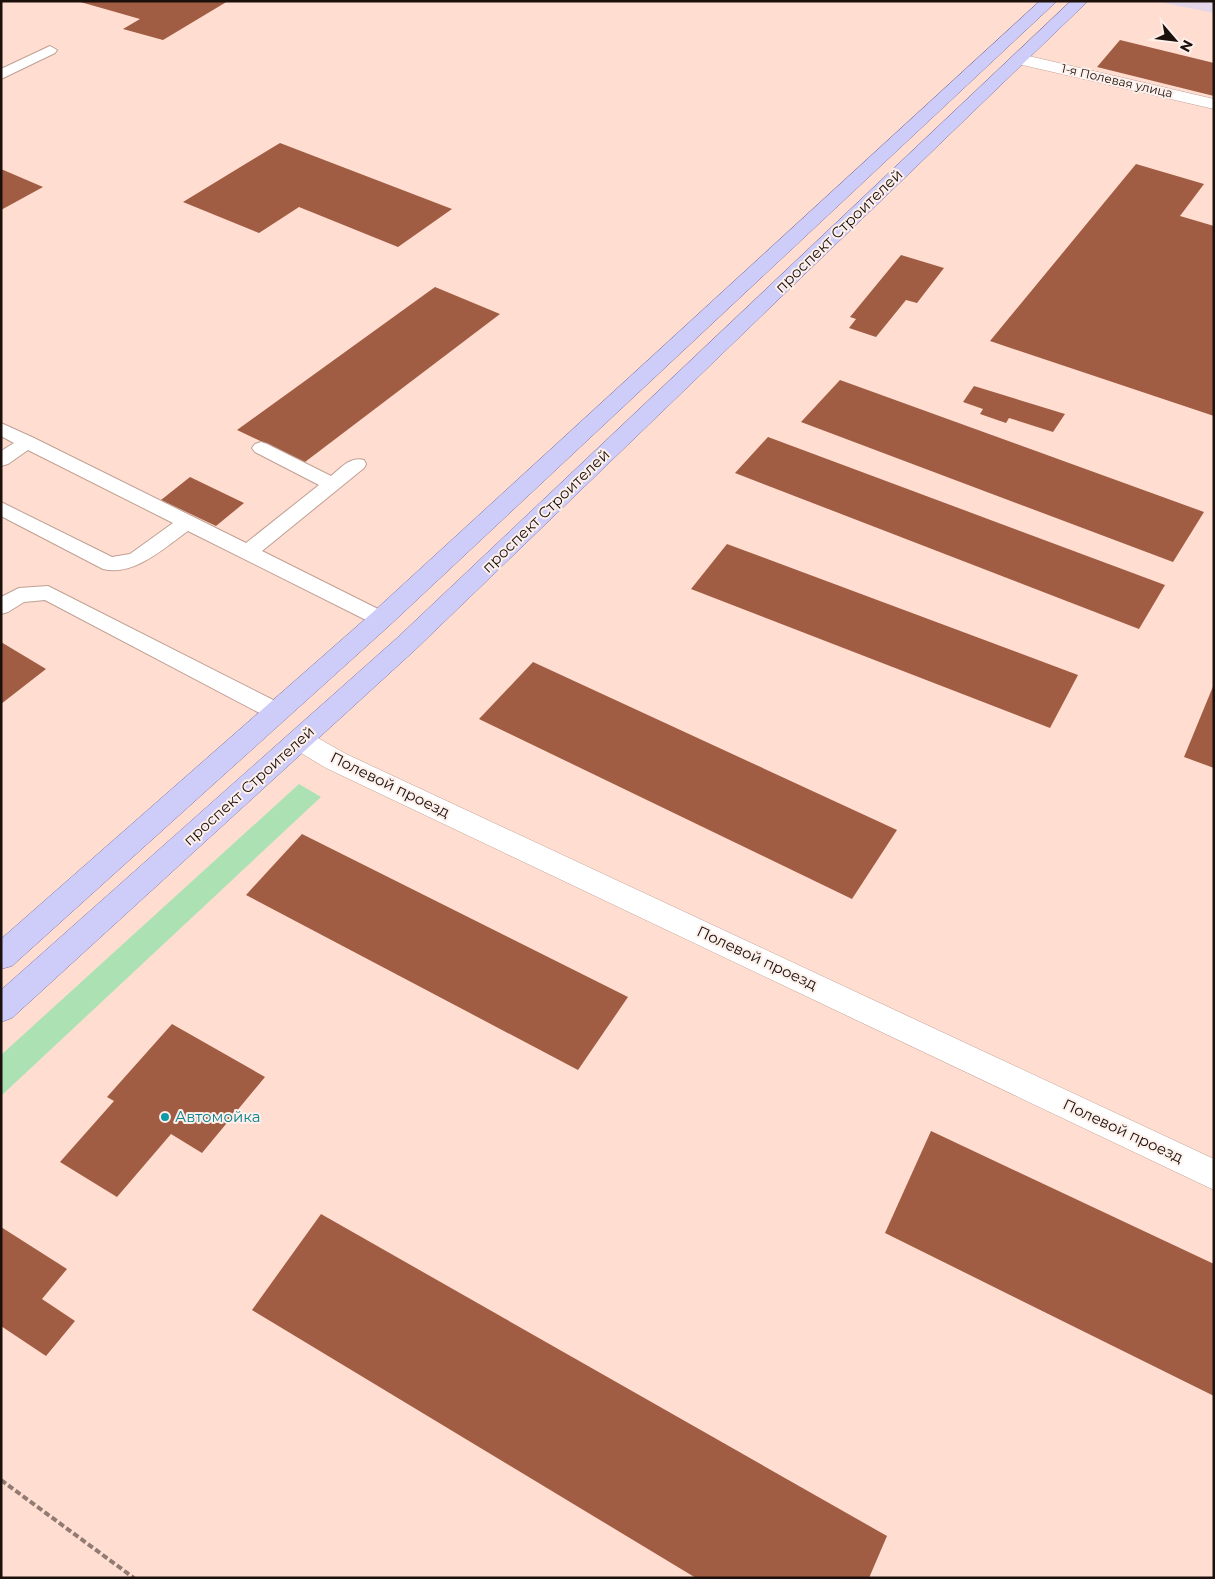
<svg xmlns="http://www.w3.org/2000/svg" width="1215" height="1579" viewBox="0 0 1215 1579" font-family="Montserrat,sans-serif">
<style>
.education{fill:#e4d5e8}
.green{fill:#ace2b3}
.building{fill:#a15d43}
.lines{fill:none;stroke-linecap:round;stroke-linejoin:round}
.lane-casing{stroke:#bfa094;stroke-width:2}
.street-casing{stroke:#bfa094;stroke-width:1}
.primary-casing{stroke:#7a74a3;stroke-width:1}
.path{stroke:#927b72;stroke-width:4;stroke-dasharray:6 3;stroke-linecap:butt}
.lane{fill:#fff;fill-rule:evenodd}
.street{fill:#fff;fill-rule:evenodd}
.primary{fill:#ceccf8;fill-rule:evenodd}
.culture-dot{fill:#0f9aa8;stroke:#fdefea;stroke-width:2}
.labels{text-anchor:middle;stroke-width:4;stroke-linejoin:round;paint-order:stroke}
.far-street-label{font-size:12px;fill:#1b100c;stroke:#fdefea}
.street-label{font-size:15px;fill:#1b100c;stroke:#fdefea}
.culture-label{font-size:15px;fill:#0d838f;stroke:#fdefea;text-anchor:start}
</style>
<rect width="100%" height="100%" fill="#ffddd0"/>
<path class="education" d="M1165,1H1214V13L1164,3Z"/>
<path class="green" d="M299,784L321,797L1,1096V1055Z"/>
<g class="building">
<path d="M77,1H228L163,40L123,29L140,19Z"/>
<path d="M1120,40L1214,63V96L1097,67Z"/>
<path d="M280,143L452,209L398,247L299,207L259,233L183,202Z"/>
<path d="M1136,164L1204,184L1180,216L1214,226V416L990,341Z"/>
<path d="M1,169L43,187L1,210Z"/>
<path d="M901,255L944,268L917,303L906,300L876,337L849,328L856,319L850,317Z"/>
<path d="M435,287L500,314L305,462L237,430Z"/>
<path d="M840,380L1204,512L1173,562L801,422Z"/>
<path d="M974,386L1065,414L1053,432L1009,418L1006,423L980,414L983,409L963,402Z"/>
<path d="M768,437L1165,585L1139,629L735,473Z"/>
<path d="M190,477L244,503L216,526L161,500Z"/>
<path d="M727,544L1078,675L1050,728L691,589Z"/>
<path d="M1,642L46,669L1,704Z"/>
<path d="M533,662L897,830L852,899L479,719Z"/>
<path d="M1214,684V768L1184,757Z"/>
<path d="M302,834L628,997L578,1070L246,895Z"/>
<path d="M172,1024L265,1077L202,1153L171,1134L117,1197L60,1162L114,1101L107,1097Z"/>
<path d="M931,1131L1214,1264V1396L885,1233Z"/>
<path d="M321,1214L887,1536L869,1578H696L252,1310Z"/>
<path d="M1,1227L67,1269L42,1299L75,1321L46,1356L1,1326Z"/>
</g>
<g class="lines">
<defs>
<g id="lane">
<path d="M50,46L57,50L55,53L1,79V69Z"/>
<path d="M1,423L34,438L246,543L319,485L255,452L252,448L255,444L261,442L267,444L331,476C341,468 350,456 364,460L366,464L364,468L262,551L388,614L391,619L388,624L381,626L374,624L188,531C165,547 134,577 103,569L1,516V502L112,557L130,554L173,523L28,450L8,464L1,466V451L14,443L1,436Z"/>
<path d="M48,586L285,706L288,712L285,718L277,720L269,718L45,600L24,602L8,612L1,614V597L19,588Z"/>
</g>
<g id="street">
<path d="M1020,54L1214,99V109L1014,63L1012,59L1014,55Z"/>
<path d="M300,730L309,733L346,754L1214,1159V1190L326,768L291,747L287,740L291,733Z"/>
</g>
<g id="primary">
<path d="M1040,1H1057L390,625L12,966L1,969V939L372,613Z"/>
<path d="M1071,1H1088L415,650L12,1018L1,1022V990L397,638Z"/>
</g>
</defs>
<use href="#lane" class="lane-casing"/>
<use href="#street" class="street-casing"/>
<use href="#primary" class="primary-casing"/>
<path class="path" d="M1,1480L134,1578"/>
<use href="#lane" class="lane"/>
<use href="#street" class="street"/>
<use href="#primary" class="primary"/>
</g>
<circle class="culture-dot" cx="165" cy="1117" r="5"/>
<g class="labels">
<g class="far-street-label">
<text transform="translate(1117 81) rotate(13)" y="4">1-я Полевая улица</text>
</g>
<g class="street-label">
<text transform="translate(839 231) rotate(-44)" y="5">проспект Строителей</text>
<text transform="translate(546 511) rotate(-44)" y="5">проспект Строителей</text>
<text transform="translate(390 785) rotate(26)" y="5">Полевой проезд</text>
<text transform="translate(249 786) rotate(-42)" y="5">проспект Строителей</text>
<text transform="translate(757 958) rotate(25)" y="5">Полевой проезд</text>
<text transform="translate(1123 1131) rotate(25)" y="5">Полевой проезд</text>
</g>
<g class="culture-label">
<text x="175" y="1122">Автомойка</text>
</g>
</g>
<rect width="1215" height="1579" fill="none" stroke="#1b100c" stroke-width="5"/>
<g transform="translate(1175 40) rotate(118)" stroke="#fdefea" stroke-width="4" paint-order="stroke">
<path d="M0-4L9 19L0 12L-9 19Z" fill="#1b100c"/>
<text y="-8" font-size="14" font-weight="bold" text-anchor="middle" fill="#1b100c">N</text>
</g>
</svg>
